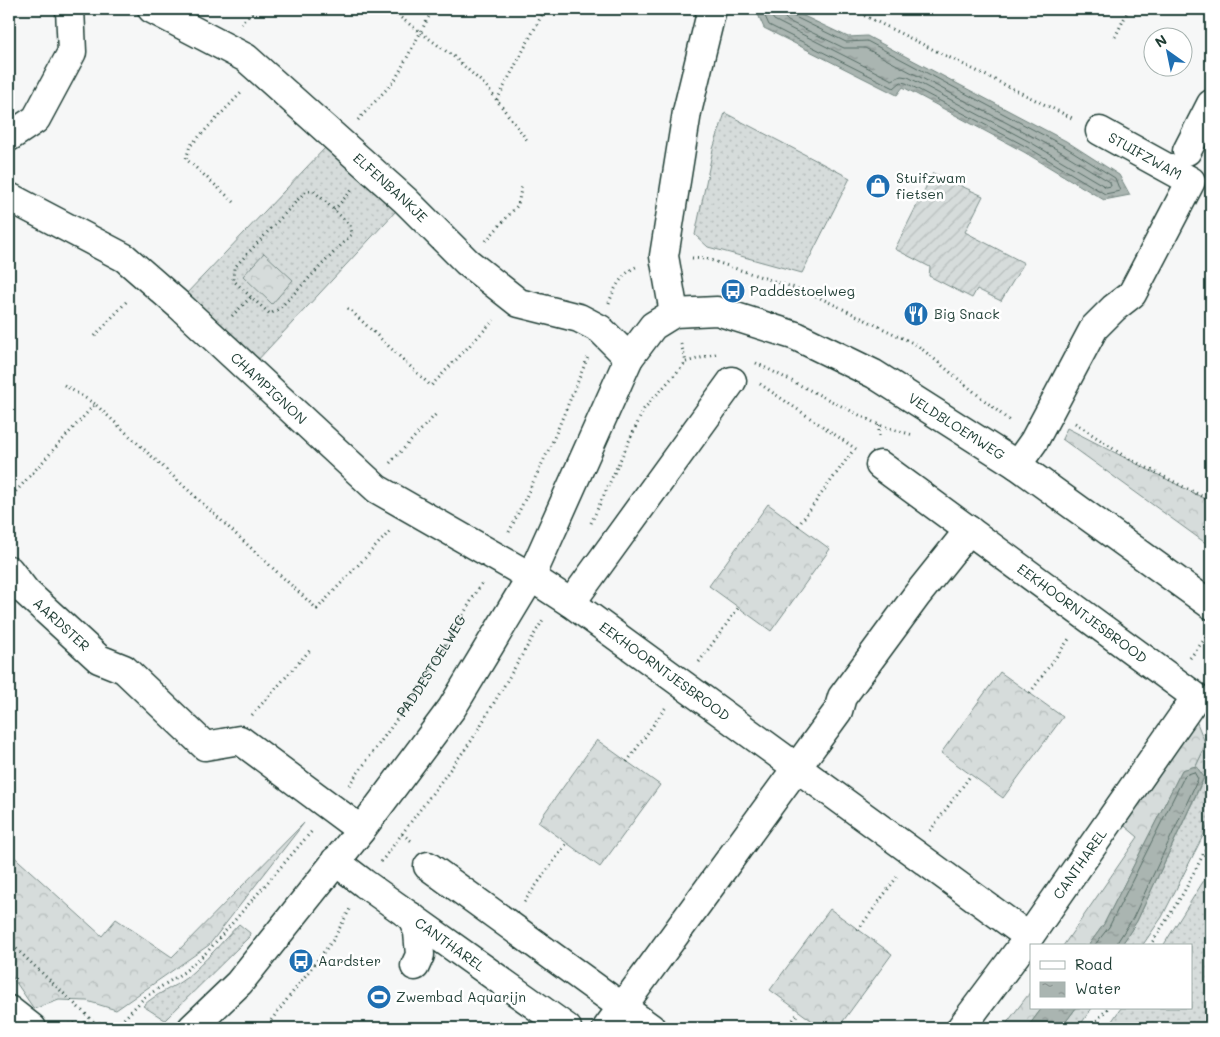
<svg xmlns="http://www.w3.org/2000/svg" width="1220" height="1037" viewBox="0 0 1220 1037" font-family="Mali,sans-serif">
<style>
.grass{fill:url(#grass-dots);stroke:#7a8c88}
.forest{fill:url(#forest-crowns);stroke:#7a8c88}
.garden{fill:url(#garden-furrows);stroke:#7a8c88}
.water{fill:url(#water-ripples);stroke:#72857f}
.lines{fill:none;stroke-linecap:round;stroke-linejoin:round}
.shore{stroke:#576d66;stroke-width:1}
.minor-casing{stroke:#1f3d34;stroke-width:31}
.path{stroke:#1f3d34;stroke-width:3;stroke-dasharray:1 4;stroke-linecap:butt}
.minor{stroke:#fff;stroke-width:28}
.labels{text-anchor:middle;stroke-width:5;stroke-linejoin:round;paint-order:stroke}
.street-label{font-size:14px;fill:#1f3d34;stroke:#fff}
.poi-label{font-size:14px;fill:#1f3d34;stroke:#fff;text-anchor:start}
</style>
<defs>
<pattern id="grass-dots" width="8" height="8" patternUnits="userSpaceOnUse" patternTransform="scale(1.25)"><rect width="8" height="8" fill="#d6dcdb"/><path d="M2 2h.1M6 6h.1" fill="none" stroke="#b7bebd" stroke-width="1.8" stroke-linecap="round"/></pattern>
<pattern id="forest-crowns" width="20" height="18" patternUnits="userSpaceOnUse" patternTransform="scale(1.25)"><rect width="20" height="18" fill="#d6dcdb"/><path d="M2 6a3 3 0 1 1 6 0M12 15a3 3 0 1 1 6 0" fill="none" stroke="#b7bebd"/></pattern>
<pattern id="garden-furrows" width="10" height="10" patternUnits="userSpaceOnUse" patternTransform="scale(1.25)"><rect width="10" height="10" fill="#d6dcdb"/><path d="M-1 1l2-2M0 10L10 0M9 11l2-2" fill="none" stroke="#b7bebd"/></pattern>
<pattern id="water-ripples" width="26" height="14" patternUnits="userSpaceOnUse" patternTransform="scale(1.25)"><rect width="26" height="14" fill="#aab5b1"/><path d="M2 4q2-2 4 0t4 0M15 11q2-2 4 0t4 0" fill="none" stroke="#8a9491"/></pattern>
</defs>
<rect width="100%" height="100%" fill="#f6f7f7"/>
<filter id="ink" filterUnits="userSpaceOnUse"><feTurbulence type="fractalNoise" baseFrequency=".02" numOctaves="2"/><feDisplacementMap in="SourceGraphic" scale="10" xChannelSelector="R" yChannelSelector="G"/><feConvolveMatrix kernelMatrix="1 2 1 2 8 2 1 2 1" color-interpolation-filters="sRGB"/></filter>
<g filter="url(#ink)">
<g class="grass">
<path d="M725,113L850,178L802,273L708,247L695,235L713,149Z"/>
<path d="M325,148L396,211L255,363L185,295Z"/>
<path d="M1206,745L1211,752V820L1162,917L1142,946H1121L1137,921L1204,778L1196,766Z"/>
<path d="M1211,869V1022L1206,1028H1107L1121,1008H1191V946H1163Z"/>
<path d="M239,924L250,933L249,937L165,1020L143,1006C155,994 173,988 186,978C205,962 222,942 239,924Z"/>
<path d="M1076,1008H1092L1078,1028H1061Z"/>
</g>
<g class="forest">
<path d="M264,253L293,280L272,304L243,276Z"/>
<path d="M1067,428L1211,502V547L1062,439Z"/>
<path d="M768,504L830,549L771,631L709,586Z"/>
<path d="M1000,672L1063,717L1003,798L941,753Z"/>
<path d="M1195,718L1206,745L1196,766L1182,770L1104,924L1088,946H1063L1138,837L1120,822Z"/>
<path d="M597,740L660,785L600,867L538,822Z"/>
<path d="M304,823L209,945L116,1010L87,1001L59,1000L34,1009L9,972V852L102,936L116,919L172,957Z"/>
<path d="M830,909L892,954L838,1028H822L770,990Z"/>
<path d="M1031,991V1008H1042L1027,1028H1003Z"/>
</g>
<path class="garden" d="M933,173L983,196L965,232L1024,263L1001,301L977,289L972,298L929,276L930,267L895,249Z"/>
<g class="water">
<path d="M764,9H789L848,37L867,36L1066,141L1119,175L1130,195L1104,200L1024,152L903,87L897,95L764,28L757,12Z"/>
<path d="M1196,766L1204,777L1137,921L1121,946H1088L1104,924L1182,770Z"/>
<path d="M1042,1008H1076L1061,1028H1027Z"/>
</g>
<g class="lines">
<g class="shore">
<path d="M764,9V14L769,25L894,88L901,82L906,83L1027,147L1105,194L1120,191L1115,178L1064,146L867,41L846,42L791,15L788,9"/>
<path d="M771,9L770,14L774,20L892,80L901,76L908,77L1030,142L1106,187L1111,186L1110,182L1060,151L865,48H844L788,21L783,16L782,9"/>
<path d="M1094,946L1109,927L1185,775L1194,772L1198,779L1133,918L1118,941L1117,946"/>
</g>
<defs>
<g id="minor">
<path id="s2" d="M152,9L246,58L405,200L467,262L519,303L579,318L600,329L629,358"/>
<path d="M9,137L36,119L72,52L70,9"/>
<path d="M1187,151L1211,104"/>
<path id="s3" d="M9,197L125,258L180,306L377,489L531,577L571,603L1029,937"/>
<path d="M674,313L664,256L687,112L712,9"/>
<path id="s4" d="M880,465L1196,697L1029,937L961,1028"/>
<path d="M1017,465L1034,441L1094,328L1114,308L1132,294L1191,181L1100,131"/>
<path id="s5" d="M9,570L26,592L99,659L124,669L205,746L240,740L361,830"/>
<path d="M571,603L732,381"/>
<path id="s6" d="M335,861L365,884L567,1028"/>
<path d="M428,866L651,1028"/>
<path d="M412,917L418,932L420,955L415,966"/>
<path d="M9,1010L32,1028"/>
<path id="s7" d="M192,1028L239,983L361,830L452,708L531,577L629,358L653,326L674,313L717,311L796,336L874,374L1017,465L1211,605"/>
<path d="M607,1028L838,711L842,697L917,595L969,530"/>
</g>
</defs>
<use href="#minor" class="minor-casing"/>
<g class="path">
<path d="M389,9L454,57L486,86L527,140"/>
<path d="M851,9L1074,119"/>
<path d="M241,24L255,9"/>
<path d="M1115,37L1129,9"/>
<path d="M497,100L545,9"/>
<path d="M358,120L395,80L433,9"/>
<path d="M234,202L186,159L190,146L241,93"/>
<path d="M334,210L352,190"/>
<path d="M486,241L518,205L522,184"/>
<path d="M692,258L707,259L810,293L917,345L1011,422"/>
<path d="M609,303C614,288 623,272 638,266"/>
<path d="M348,308L431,386L494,320"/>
<path d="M232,316L251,297L270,314L279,309L352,234L350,225L314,191H306L234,268L233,280L251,297"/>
<path d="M95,336L128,300"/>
<path d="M681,344L686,362"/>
<path d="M686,362L719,353"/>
<path d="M756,363L879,425L913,435"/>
<path d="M760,384L856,449"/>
<path d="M64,385L95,404"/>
<path d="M1075,423L1124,456L1211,501"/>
<path d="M879,425V437"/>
<path d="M390,463L438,412"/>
<path d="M9,499L95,404L317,609L391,530"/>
<path d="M591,523L644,409L686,362"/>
<path d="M798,526L852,452"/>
<path d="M509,532L551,445L588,357"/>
<path d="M1190,658L1208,635"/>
<path d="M699,662L739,607"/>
<path d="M1030,693L1069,639"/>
<path d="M252,715L311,649"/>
<path d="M627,762L666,707"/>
<path id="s1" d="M349,785L419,689L483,581"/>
<path d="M930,831L971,775"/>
<path d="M402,834L413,842"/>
<path d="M381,862L472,740L544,618"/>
<path d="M524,902L567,843"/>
<path d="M858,930L897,877"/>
<path d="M9,942L94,1022"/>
<path d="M1150,946L1184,892L1211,839"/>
<path d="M59,1026C80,1022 102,1020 122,1028"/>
<path d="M117,1026L145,997L184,972L208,951L312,831"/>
<path d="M265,1028L333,940L350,909"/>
<path d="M787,1028L799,1012"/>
<path d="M1090,1028L1108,1008"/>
</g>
<use href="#minor" class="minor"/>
</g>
</g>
<defs>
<symbol id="shop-disc" viewBox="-11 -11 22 22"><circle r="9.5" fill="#1f6fb2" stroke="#fff"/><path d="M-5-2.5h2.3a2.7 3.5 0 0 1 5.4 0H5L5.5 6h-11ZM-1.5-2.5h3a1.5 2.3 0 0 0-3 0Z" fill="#fff"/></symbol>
<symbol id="bus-disc" viewBox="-11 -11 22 22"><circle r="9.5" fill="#1f6fb2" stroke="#fff"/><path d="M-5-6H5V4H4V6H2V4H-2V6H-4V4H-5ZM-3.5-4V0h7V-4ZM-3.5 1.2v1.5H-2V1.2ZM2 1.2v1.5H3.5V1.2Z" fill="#fff"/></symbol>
<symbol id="restaurant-disc" viewBox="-11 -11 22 22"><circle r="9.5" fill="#1f6fb2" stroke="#fff"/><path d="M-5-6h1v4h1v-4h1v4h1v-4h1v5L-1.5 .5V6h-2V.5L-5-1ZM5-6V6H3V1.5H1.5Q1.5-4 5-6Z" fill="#fff"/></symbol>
<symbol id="stadium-disc" viewBox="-11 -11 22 22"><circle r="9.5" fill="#1f6fb2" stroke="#fff"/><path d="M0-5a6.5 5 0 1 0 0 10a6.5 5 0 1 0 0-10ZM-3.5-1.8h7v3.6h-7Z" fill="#fff"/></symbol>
</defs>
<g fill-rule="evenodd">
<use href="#shop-disc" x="864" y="172" width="28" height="28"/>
<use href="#bus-disc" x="719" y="277" width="28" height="28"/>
<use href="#restaurant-disc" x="902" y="300" width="28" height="28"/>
<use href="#bus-disc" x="287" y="947" width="28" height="28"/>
<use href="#stadium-disc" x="365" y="983" width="28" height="28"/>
</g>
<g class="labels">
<g class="street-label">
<text transform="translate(1145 156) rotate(29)" y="5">STUIFZWAM</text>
<text dy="5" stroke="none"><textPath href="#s2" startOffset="300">ELFENBANKJE</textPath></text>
<text dy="5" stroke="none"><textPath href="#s3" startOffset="325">CHAMPIGNON</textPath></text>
<text dy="5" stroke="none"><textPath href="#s7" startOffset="1181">VELDBLOEMWEG</textPath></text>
<text dy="5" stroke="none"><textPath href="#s4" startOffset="251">EEKHOORNTJESBROOD</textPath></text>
<text dy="5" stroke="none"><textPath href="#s5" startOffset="76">AARDSTER</textPath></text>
<text dy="5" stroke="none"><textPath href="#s1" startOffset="145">PADDESTOELWEG</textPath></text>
<text dy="5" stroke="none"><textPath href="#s3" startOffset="814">EEKHOORNTJESBROOD</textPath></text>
<text transform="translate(1080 864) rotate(-55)" y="5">CANTHAREL</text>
<text dy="5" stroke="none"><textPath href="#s6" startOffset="142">CANTHAREL</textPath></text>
</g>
<g class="poi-label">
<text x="896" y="183">Stuifzwam<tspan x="896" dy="16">fietsen</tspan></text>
<text x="750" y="296">Paddestoelweg</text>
<text x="934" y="319">Big Snack</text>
<text x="318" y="966">Aardster</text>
<text x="396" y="1002">Zwembad Aquarijn</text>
</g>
</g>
<rect width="1220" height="1037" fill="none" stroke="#fff" stroke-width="30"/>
<rect x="15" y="15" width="1190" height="1007" fill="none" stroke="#1f3d34" stroke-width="2" filter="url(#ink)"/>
<rect x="1030" y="944" width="162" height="65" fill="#ffffff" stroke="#a5b1ae"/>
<rect x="1040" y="961" width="25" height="8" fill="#ffffff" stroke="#a5b1ae"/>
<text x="1075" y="970" font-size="15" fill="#1f3d34">Road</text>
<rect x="1040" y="982" width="25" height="15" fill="url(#water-ripples)" stroke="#a5b1ae"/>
<text x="1075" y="994" font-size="15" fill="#1f3d34">Water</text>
<g transform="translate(1168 52) rotate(327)"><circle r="24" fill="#ffffff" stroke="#a5b1ae"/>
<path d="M0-4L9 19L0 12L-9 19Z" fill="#1f6fb2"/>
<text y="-8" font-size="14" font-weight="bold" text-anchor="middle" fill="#1f3d34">N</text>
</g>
</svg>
